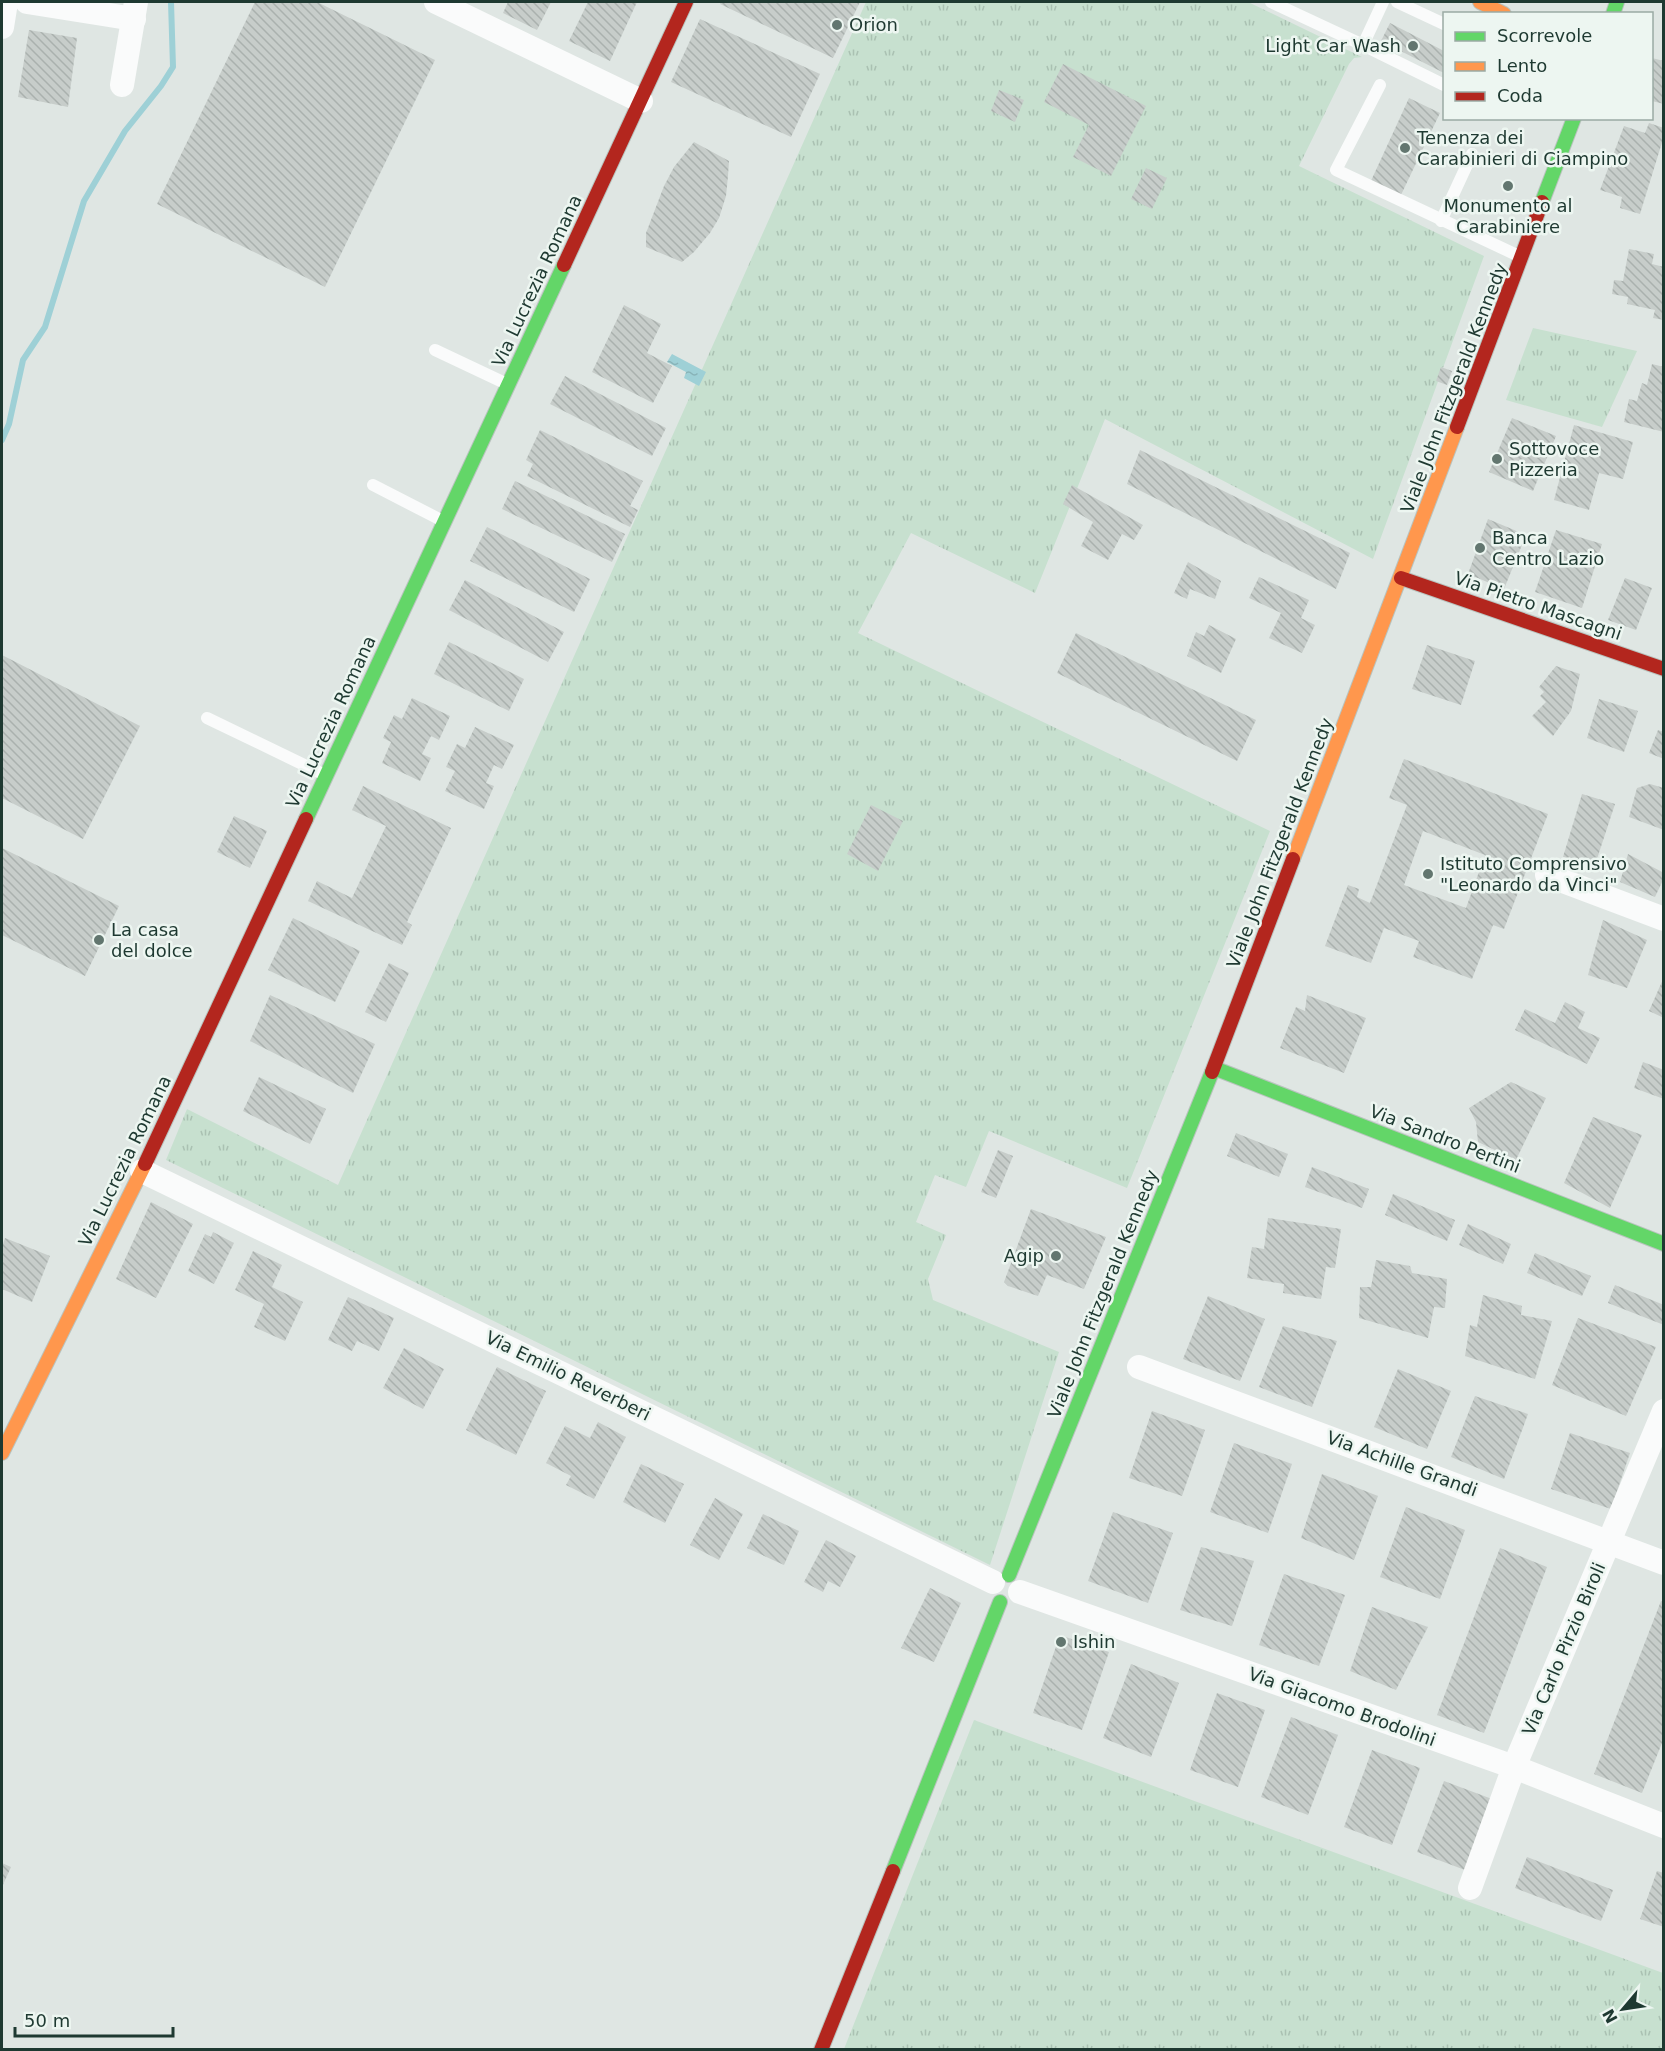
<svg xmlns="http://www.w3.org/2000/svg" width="1665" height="2051" viewBox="0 0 1665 2051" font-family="'DejaVu Sans',sans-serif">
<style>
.grass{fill:url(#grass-tufts)}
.water{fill:url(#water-ripples)}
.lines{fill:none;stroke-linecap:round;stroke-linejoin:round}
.stream{stroke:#9ed0d6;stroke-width:6}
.building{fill:url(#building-back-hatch);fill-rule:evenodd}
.fast-casing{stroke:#b9c3be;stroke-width:16}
.slow-casing{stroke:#b9c3be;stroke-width:16}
.jam-casing{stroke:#b9c3be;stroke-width:16}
.lane{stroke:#fafbfb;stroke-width:12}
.street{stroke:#fafbfb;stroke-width:24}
.fast{stroke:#63d668;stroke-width:14}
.slow{stroke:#ff974d;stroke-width:14}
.jam{stroke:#b3261e;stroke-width:14}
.poi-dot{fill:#62766f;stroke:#edf6f1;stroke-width:2}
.labels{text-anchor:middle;stroke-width:5;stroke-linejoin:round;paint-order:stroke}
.poi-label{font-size:18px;fill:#1e3931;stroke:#edf6f1;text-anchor:start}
.street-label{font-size:18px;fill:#1e3931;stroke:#edf6f1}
</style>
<defs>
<pattern id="grass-tufts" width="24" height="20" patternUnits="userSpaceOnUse" patternTransform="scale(1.5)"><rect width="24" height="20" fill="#c7e0cf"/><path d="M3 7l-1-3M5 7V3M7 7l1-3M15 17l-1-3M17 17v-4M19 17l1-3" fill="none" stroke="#aac1b2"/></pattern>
<pattern id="water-ripples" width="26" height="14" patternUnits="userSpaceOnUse" patternTransform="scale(1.5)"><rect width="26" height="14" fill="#9ed0d6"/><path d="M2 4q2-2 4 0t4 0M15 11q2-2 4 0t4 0" fill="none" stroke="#88b3b8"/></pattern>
<pattern id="building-back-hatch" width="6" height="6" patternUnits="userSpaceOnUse" patternTransform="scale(1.5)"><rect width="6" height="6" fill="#c7cdca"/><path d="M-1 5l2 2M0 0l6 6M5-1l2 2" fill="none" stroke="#aab1ae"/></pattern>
</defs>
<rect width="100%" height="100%" fill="#dfe6e3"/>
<g class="grass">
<path d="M866,2H1248L1362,57L1354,58L1349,64L1299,166L1484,256L1373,559L1105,419L1035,593L911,533L858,633L1270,831L1127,1188L989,1131L966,1187L935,1175L916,1222L946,1235L928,1279L933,1300L1059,1352L990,1565L166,1160L187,1109L338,1185Z"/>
<path d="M1533,328L1637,351L1602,427L1506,400Z"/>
<path d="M974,1720L1663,1973V2049H844Z"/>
</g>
<path class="water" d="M672,354L706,372L699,386L684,378L686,372L667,362Z"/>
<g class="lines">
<path class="stream" d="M2,440L9,424L23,360L45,327L84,201L125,131L161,86L173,67L171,2"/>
</g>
<g class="building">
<path d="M255,2H317L435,60L325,287L157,204Z"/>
<path d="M508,2H551L537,30L503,13Z"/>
<path d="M588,2H637L610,61L569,41Z"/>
<path d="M721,2H860L833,58L720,4Z"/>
<path d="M700,19L820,74L791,137L671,82Z"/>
<path d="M1390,23L1444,51V73L1381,41Z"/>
<path d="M29,30L77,38L68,107L18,97Z"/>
<path d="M1652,58L1664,61V104L1652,101Z"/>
<path d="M1063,64L1146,106L1111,176L1073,157L1089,125L1044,102Z"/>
<path d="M999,90L1024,100L1015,122L991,111Z"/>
<path d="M1409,98L1440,113L1400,197L1370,183Z"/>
<path d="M1649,123L1664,128V136L1640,214L1620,208L1622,197L1600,190L1624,126L1645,133Z"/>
<path d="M694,142L729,161L728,176L726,196L719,218L710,233L694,252L682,262L646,247V233L664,186L674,167Z"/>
<path d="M1146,168L1167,178L1152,209L1131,199Z"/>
<path d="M1629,249L1654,254L1652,264L1664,267V320L1653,318L1655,310L1627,304L1628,297L1612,294L1614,280L1623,281Z"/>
<path d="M624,305L661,324L647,353L672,366L653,403L592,372Z"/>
<path d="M1652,364L1664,367V432L1624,422L1629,399L1637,401L1642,383L1647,385Z"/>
<path d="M1441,367L1452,371L1447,385L1436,381Z"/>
<path d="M565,376L666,428L652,456L550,404Z"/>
<path d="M1512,418L1556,436L1533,491L1489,472Z"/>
<path d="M1574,425L1633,442L1623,479L1599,473L1589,510L1554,500Z"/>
<path d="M540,430L643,481L630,506L638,510L630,527L527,476L533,464L526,460Z"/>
<path d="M1140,450L1350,553L1336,589L1127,484Z"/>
<path d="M515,481L625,534L612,562L502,509Z"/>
<path d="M1072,485L1143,525L1134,540L1122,534L1108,560L1081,546L1093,522L1063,504Z"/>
<path d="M1488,519L1526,535L1504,589L1468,574Z"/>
<path d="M487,527L590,579L574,612L470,561Z"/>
<path d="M1556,530L1602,544L1582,608L1535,592Z"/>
<path d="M1188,562L1221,581L1215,599L1190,589L1187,599L1174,593Z"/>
<path d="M1259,577L1309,600L1301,618L1315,625L1302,653L1269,638L1281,613L1249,598Z"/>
<path d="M1625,578L1652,588L1636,630L1608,620Z"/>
<path d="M465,580L564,632L548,662L449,610Z"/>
<path d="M1209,625L1236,639L1221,673L1187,656L1196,632L1204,636Z"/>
<path d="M1076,633L1256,720L1237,761L1057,673Z"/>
<path d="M449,642L524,679L509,711L434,674Z"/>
<path d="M1427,645L1475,661L1461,705L1412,689Z"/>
<path d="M2,655L140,726L83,839L2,798Z"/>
<path d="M1556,666L1580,674L1571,711L1553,736L1532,716L1546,702L1540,696L1544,692L1539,687Z"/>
<path d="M412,698L450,716L439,740L431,736L422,754L431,758L420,781L382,763L391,742L383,738L394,715L402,719Z"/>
<path d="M1599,699L1638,711L1624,752L1587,738Z"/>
<path d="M475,727L514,745L502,769L494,765L486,783L494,786L484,809L445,791L455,771L446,767L457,744L465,748Z"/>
<path d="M1658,730L1664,732V759L1649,753Z"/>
<path d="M1404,759L1548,814L1504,929L1493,925L1472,979L1413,957L1419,941L1384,928L1371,963L1325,946L1348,885L1359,889L1357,897L1370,903L1407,805L1389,798ZM1423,831L1485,855L1466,908L1404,885Z"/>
<path d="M1650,784L1664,788V830L1629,817L1637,788Z"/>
<path d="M363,786L451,828L407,922L412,925L402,945L308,901L317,881L352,898L386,826L352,810Z"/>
<path d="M1582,794L1615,804L1594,868L1563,857Z"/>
<path d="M871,805L903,821L878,871L847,854Z"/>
<path d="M234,816L267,831L250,868L217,852Z"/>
<path d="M2,848L119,906L85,976L2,935Z"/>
<path d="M1628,854L1664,873V878L1655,897L1620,882Z"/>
<path d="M293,918L360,951L335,1002L268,970Z"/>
<path d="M1603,920L1647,940L1627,988L1588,975Z"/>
<path d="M389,963L409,973L386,1022L365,1012Z"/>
<path d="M1664,977V1018L1649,1011Z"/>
<path d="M270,995L375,1044L353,1093L250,1041Z"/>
<path d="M1307,995L1366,1018L1344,1073L1280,1048L1296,1007L1305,1011Z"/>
<path d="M1565,1002L1585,1012L1578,1028L1600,1038L1587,1064L1515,1030L1525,1009L1555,1023Z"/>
<path d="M1643,1062L1664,1070V1099L1634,1088Z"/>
<path d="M259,1077L326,1109L310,1144L243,1111Z"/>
<path d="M1511,1082L1546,1098L1516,1160L1478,1142L1476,1122L1469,1108Z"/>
<path d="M1593,1117L1642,1135L1610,1208L1564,1183Z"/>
<path d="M1236,1133L1288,1154L1279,1177L1227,1156Z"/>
<path d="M998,1150L1013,1156L996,1198L981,1192Z"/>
<path d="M1312,1167L1369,1189L1362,1208L1305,1187Z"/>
<path d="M1393,1194L1455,1220L1447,1241L1385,1215Z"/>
<path d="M151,1202L193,1224L156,1298L116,1279Z"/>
<path d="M1031,1209L1106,1237L1084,1289L1047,1275L1038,1296L1008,1286L1004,1282Z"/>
<path d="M1268,1218L1341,1229L1335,1268L1326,1267L1321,1299L1283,1293L1284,1284L1247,1278L1252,1247L1264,1249Z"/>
<path d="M1468,1224L1511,1244L1503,1264L1459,1245Z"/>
<path d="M213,1232L234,1243L214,1284L188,1271L205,1234L211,1237Z"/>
<path d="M5,1238L50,1256L32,1302L2,1289V1247Z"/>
<path d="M253,1251L282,1265L272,1287L303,1302L285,1341L254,1327L264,1304L235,1290Z"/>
<path d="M1535,1253L1591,1276L1582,1296L1527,1273Z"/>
<path d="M1376,1260L1410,1266L1412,1273L1447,1279L1445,1308L1434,1307L1428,1338L1359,1318L1360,1287H1371Z"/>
<path d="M1615,1285L1664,1305V1325L1608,1303Z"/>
<path d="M1483,1295L1522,1306L1521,1315L1552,1321L1535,1379L1465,1356L1470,1325L1477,1327Z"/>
<path d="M1208,1296L1265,1319L1240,1381L1183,1359Z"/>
<path d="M348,1297L394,1318L379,1351L357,1341L352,1351L328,1340Z"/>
<path d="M1578,1318L1656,1347L1626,1416L1552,1385Z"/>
<path d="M1283,1326L1337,1341L1312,1407L1259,1387Z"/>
<path d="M404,1348L444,1369L423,1409L383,1388Z"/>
<path d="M497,1367L546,1391L516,1455L466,1430Z"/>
<path d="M1398,1369L1451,1391L1427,1449L1374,1427Z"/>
<path d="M1475,1396L1528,1414L1504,1479L1451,1457Z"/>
<path d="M1152,1411L1205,1430L1182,1496L1129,1478Z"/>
<path d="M598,1422L626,1437L594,1499L566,1485L571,1476L546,1463L565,1426L590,1438Z"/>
<path d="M1570,1433L1630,1453L1611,1509L1551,1489Z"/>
<path d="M1234,1443L1292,1464L1268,1533L1210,1512Z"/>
<path d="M641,1464L684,1484L665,1523L623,1502Z"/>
<path d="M1322,1474L1378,1496L1354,1560L1301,1538Z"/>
<path d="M715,1498L743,1514L719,1560L690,1545Z"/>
<path d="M1406,1507L1465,1530L1440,1599L1380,1577Z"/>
<path d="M1113,1512L1173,1533L1148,1603L1088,1581Z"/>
<path d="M763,1514L799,1531L784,1565L747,1548Z"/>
<path d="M826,1540L856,1556L840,1587L828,1581L823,1592L804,1582Z"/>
<path d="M1201,1547L1254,1561L1232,1626L1180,1610Z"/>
<path d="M1500,1548L1547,1567L1484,1733L1437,1715Z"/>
<path d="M1284,1574L1345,1595L1319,1666L1259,1645Z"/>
<path d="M930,1588L961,1603L934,1662L901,1648Z"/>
<path d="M1661,1601L1664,1602V1738L1642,1793L1594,1774Z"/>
<path d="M1372,1607L1428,1627L1396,1690L1350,1671Z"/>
<path d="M1060,1635L1109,1652L1082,1730L1033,1713Z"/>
<path d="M1131,1664L1179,1683L1151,1757L1103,1738Z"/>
<path d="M1217,1693L1265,1710L1238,1787L1190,1770Z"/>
<path d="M1291,1717L1338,1735L1308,1815L1261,1797Z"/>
<path d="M1372,1750L1420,1768L1392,1845L1344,1827Z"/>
<path d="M1444,1781L1492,1799L1465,1870L1417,1852Z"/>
<path d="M1527,1857L1613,1890L1601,1921L1515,1888Z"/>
<path d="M2,1863L11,1867L2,1887Z"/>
<path d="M1657,1871L1664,1873V1927L1640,1919Z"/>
</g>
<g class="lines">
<defs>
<g id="fast">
<path d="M1613,14L1617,2"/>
<path d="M1542,202L1574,118"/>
<path d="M306,819L564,265"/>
<path d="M1214,1068L1664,1244"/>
<path d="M1009,1575L1212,1072"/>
<path d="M893,1871L1000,1602"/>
</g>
<g id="slow">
<path d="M1480,2L1504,14"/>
<path d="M1293,859L1457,427"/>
<path d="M2,1453L145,1164"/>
</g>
<g id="jam">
<path d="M564,265L686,2"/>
<path d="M1457,427L1542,202"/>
<path d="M1401,578L1664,669"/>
<path d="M1212,1072L1293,859"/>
<path d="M145,1164L306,819"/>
<path d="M821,2050L893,1871"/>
</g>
</defs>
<use href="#fast" class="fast-casing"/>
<use href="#slow" class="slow-casing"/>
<use href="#jam" class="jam-casing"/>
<g class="lane">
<path d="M1271,2L1363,45L1383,2"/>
<path d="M1397,2L1444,24"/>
<path d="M1363,45L1444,85"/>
<path d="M1380,85L1336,170L1521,257"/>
<path d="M1441,221L1472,154"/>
<path d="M435,350L507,384"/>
<path d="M373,485L443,521"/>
<path d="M207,718L325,775"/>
</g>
<g class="street">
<path d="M27,2L134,19"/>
<path d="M436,2L641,101"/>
<path d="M2,27L6,2"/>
<path d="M122,85L136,2"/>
<path d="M1547,875L1664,919"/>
<path d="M142,1171L993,1582"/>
<path d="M1139,1367L1664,1563"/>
<path d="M1020,1592L1514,1767L1664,1826"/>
<path d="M1470,1888L1514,1767L1664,1411"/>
</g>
<use href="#fast" class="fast"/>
<use href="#slow" class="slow"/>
<use href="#jam" class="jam"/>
</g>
<g class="poi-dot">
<circle cx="837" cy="25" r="6"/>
<circle cx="1413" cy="46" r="6"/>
<circle cx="1405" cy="148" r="6"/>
<circle cx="1508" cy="186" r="6"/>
<circle cx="1497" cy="459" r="6"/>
<circle cx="1480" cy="548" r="6"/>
<circle cx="1428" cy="874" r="6"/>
<circle cx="99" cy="940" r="6"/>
<circle cx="1056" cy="1256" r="6"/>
<circle cx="1061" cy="1642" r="6"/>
</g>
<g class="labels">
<g class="poi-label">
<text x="849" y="31">Orion</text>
<text x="1401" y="52" text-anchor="end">Light Car Wash</text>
<text x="1417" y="144">Tenenza dei<tspan x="1417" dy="21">Carabinieri di Ciampino</tspan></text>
<text x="1508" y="212" text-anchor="middle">Monumento al<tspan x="1508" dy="21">Carabiniere</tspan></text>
<text x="1509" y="455">Sottovoce<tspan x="1509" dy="21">Pizzeria</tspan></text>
<text x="1492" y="544">Banca<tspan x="1492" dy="21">Centro Lazio</tspan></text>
<text x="1440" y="870">Istituto Comprensivo<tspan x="1440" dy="21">"Leonardo da Vinci"</tspan></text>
<text x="111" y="936">La casa<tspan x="111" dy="21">del dolce</tspan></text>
<text x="1044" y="1262" text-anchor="end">Agip</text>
<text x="1073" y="1648">Ishin</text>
</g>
<g class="street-label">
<text transform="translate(537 281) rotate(-65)" y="6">Via Lucrezia Romana</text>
<text transform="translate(1454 388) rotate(-69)" y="6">Viale John Fitzgerald Kennedy</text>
<text transform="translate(1538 606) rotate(19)" y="6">Via Pietro Mascagni</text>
<text transform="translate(331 722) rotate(-65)" y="6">Via Lucrezia Romana</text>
<text transform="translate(1280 843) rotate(-69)" y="6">Viale John Fitzgerald Kennedy</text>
<text transform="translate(1445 1139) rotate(21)" y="6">Via Sandro Pertini</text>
<text transform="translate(125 1161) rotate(-64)" y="6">Via Lucrezia Romana</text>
<text transform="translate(1103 1294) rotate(-68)" y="6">Viale John Fitzgerald Kennedy</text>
<text transform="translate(568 1376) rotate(26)" y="6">Via Emilio Reverberi</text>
<text transform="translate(1402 1464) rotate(20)" y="6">Via Achille Grandi</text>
<text transform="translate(1564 1649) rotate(-67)" y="6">Via Carlo Pirzio Biroli</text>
<text transform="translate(1342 1707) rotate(20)" y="6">Via Giacomo Brodolini</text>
</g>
</g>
<rect width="1665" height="2051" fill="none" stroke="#1e3931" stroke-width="6"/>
<rect x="1443" y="12" width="210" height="108" fill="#edf6f1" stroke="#9aaaa4" stroke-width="1.5"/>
<rect x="1455" y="32" width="30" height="9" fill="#63d668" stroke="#9aaaa4" stroke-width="1.5"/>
<text x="1497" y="42" font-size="18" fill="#1e3931">Scorrevole</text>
<rect x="1455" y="62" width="30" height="9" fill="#ff974d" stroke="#9aaaa4" stroke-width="1.5"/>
<text x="1497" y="72" font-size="18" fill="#1e3931">Lento</text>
<rect x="1455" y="92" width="30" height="9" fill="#b3261e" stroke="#9aaaa4" stroke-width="1.5"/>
<text x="1497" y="102" font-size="18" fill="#1e3931">Coda</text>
<g transform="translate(1623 2009) rotate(241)" stroke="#edf6f1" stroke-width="4.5" paint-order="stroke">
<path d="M0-4.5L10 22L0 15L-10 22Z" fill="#1e3931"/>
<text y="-9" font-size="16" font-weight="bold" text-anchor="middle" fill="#1e3931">N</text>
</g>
<path d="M15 2027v9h158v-9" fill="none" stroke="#1e3931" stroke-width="3"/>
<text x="24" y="2027" font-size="18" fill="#1e3931" stroke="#edf6f1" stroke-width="4.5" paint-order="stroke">50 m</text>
</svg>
